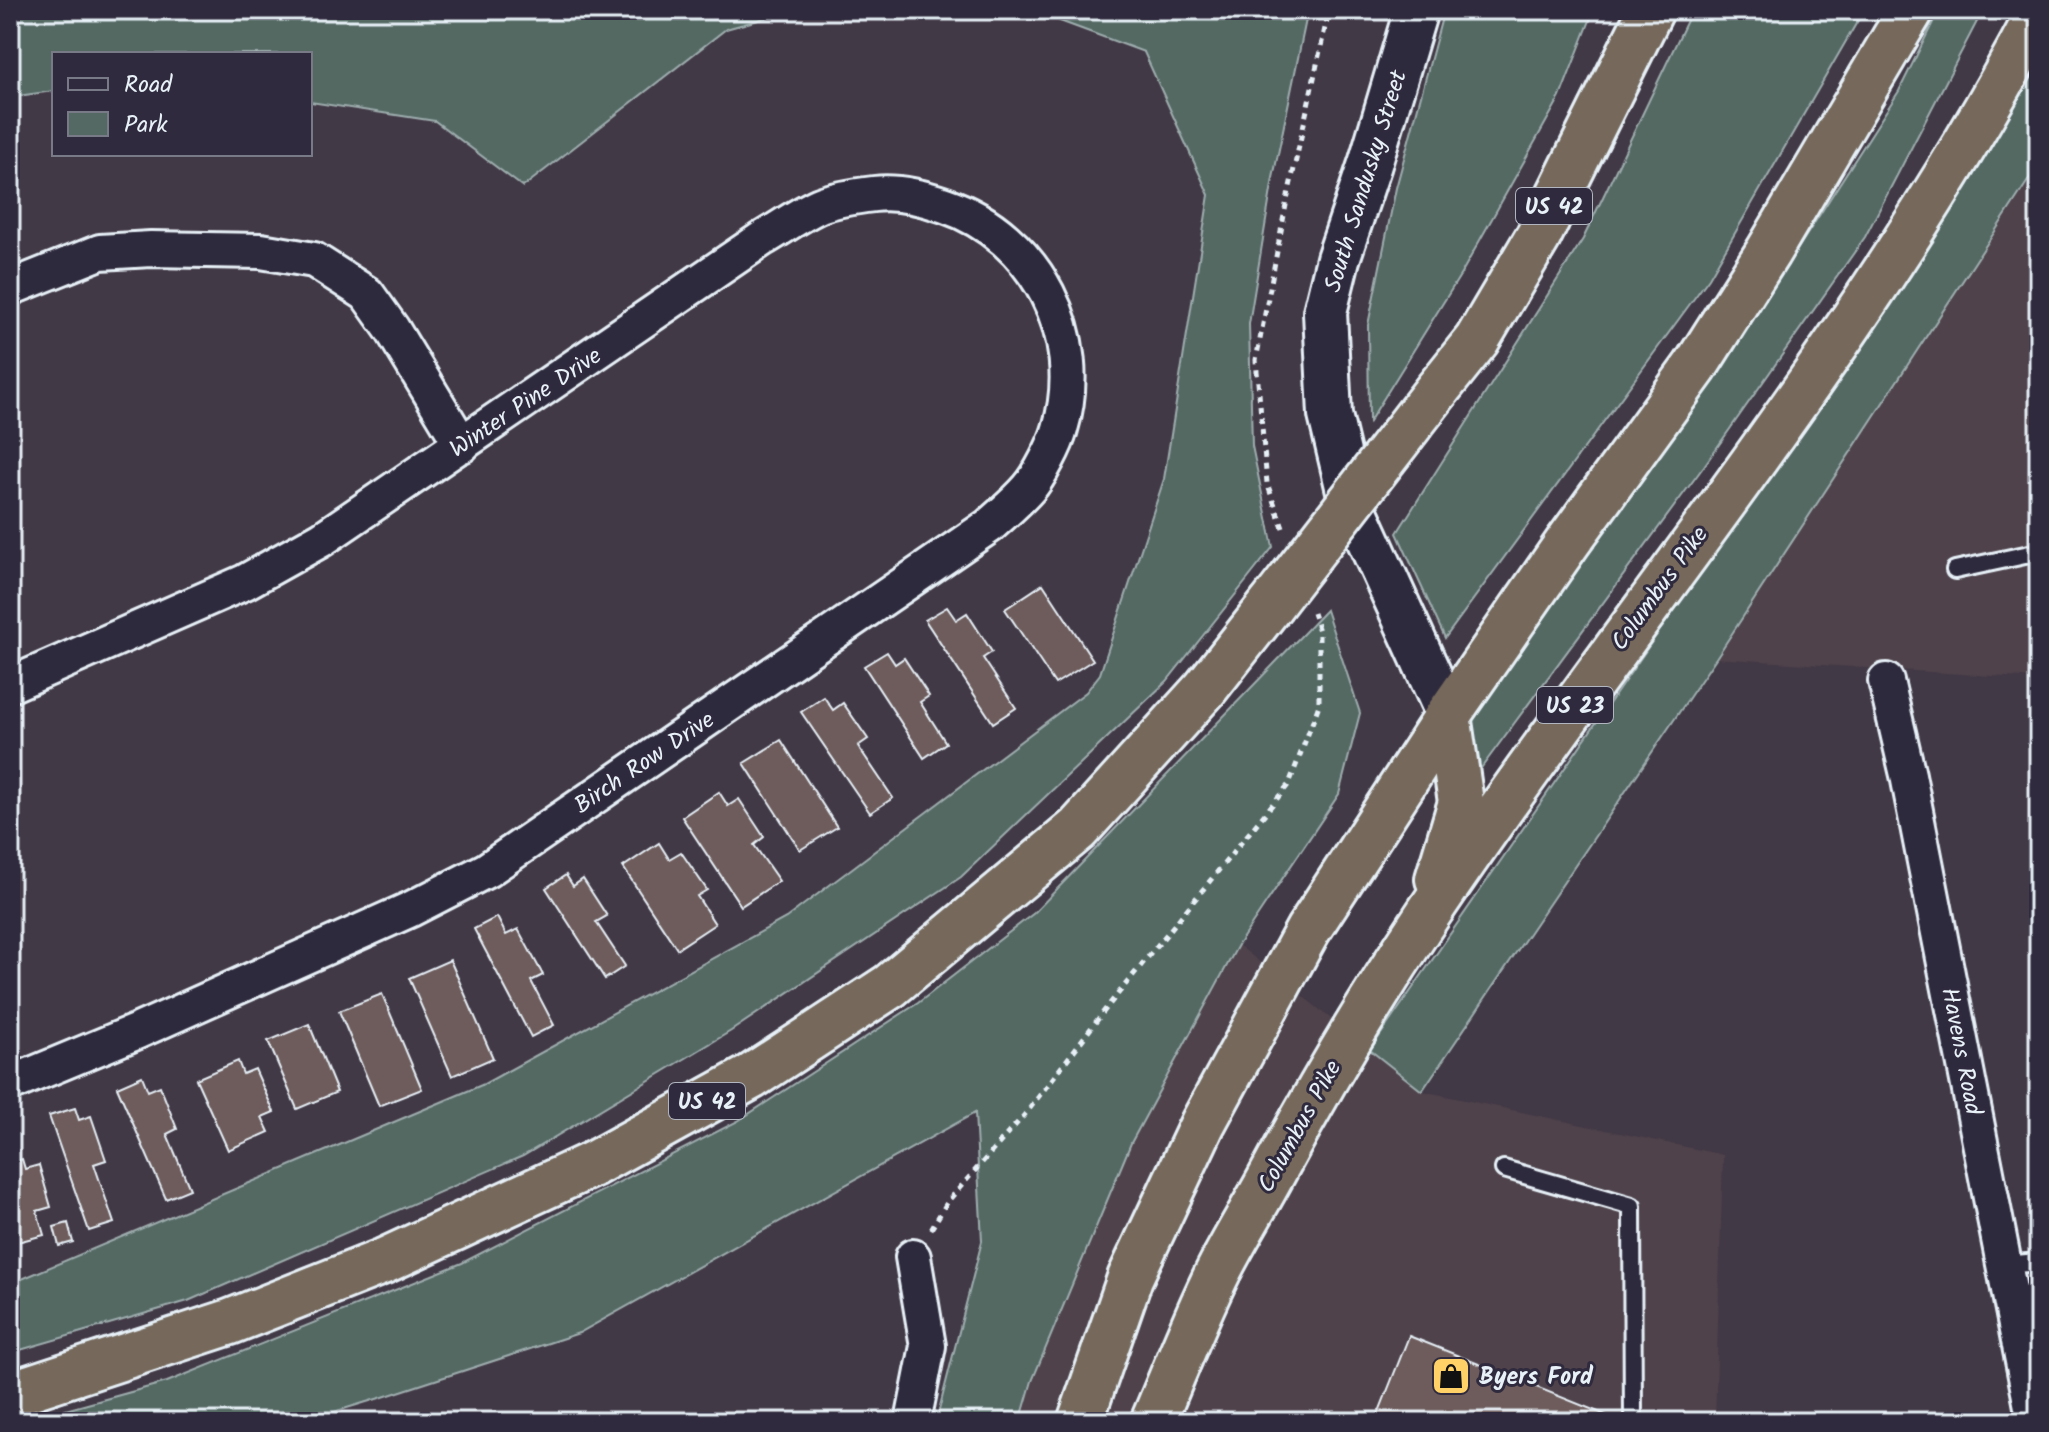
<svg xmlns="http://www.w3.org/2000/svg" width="2049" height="1432" viewBox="0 0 2049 1432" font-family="Kalam,sans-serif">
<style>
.built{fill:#4f434c}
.green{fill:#546964;stroke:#9eadae;stroke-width:2}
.building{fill:#6e5b5b;stroke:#e8f1f8;stroke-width:2}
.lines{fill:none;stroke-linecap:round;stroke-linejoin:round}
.service-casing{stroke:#e8f1f8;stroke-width:22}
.minor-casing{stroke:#e8f1f8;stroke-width:40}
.tertiary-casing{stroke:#e8f1f8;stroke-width:48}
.trunk-casing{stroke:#e8f1f8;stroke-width:50}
.path{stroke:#e8f1f8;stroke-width:5;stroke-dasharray:6 6;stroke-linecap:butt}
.service{stroke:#2f2a3d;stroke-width:16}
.minor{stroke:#2f2a3d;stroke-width:34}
.tertiary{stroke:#2f2a3d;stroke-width:42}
.trunk{stroke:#76695c;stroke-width:44}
.trunk-bridge-casing{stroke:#e8f1f8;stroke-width:50;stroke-linecap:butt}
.trunk-bridge{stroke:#76695c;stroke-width:44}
.labels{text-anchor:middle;stroke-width:6;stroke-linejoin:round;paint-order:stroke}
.shield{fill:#2f2a3d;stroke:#b0b5c0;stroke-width:2}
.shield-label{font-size:22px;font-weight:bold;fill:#e8f1f8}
.street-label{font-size:24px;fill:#e8f1f8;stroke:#2f2a3d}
.poi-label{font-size:24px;font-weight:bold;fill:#e8f1f8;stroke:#2f2a3d;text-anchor:start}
</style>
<rect width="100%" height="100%" fill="#423946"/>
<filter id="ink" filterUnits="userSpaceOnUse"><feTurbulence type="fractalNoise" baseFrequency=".0125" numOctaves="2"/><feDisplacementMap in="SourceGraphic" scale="16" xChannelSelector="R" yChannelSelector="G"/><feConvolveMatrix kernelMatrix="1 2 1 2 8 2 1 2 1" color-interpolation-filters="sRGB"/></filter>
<g filter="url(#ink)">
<g class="built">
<path d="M2039,164V679L1716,658Z"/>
<path d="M1238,945L1422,1091L1723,1155L1715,1422H1020L1032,1381L1131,1143Z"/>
</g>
<g class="green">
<path d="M10,10H795L726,29L523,187L435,121L310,102V54H54V91L10,97Z"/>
<path d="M1030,10H1308L1273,178L1249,324L1252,446L1273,547L1167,681L961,877L731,1031L523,1156L188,1301L10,1353V1284L484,1084L786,918L1086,692L1100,674L1164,479L1209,195L1144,52Z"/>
<path d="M1444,10H1594L1560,97L1461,274L1369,422L1368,325L1396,188Z"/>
<path d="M1692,10H1864L1709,278L1445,638L1397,533L1583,239Z"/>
<path d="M1939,10H1983L1865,237L1704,466L1479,771L1472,717L1745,331L1899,91Z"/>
<path d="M2039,45V164L1716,658L1422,1091L1370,1050L1968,184Z"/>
<path d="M1326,610L1360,713L1339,794L1238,945L1131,1143L1032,1381L1020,1422H936L982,1241L975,1113L579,1333L383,1397L301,1422H22L167,1382L462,1263L738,1121L918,1003L1034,913Z"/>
</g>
<g class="building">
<path d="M1043,584L1093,660L1055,684L1005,609Z"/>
<path d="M947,607L956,620L967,613L992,652L983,658L1016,708L993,723L925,620Z"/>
<path d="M887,652L895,664L904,658L929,696L920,702L946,743L924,758L864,666Z"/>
<path d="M824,697L833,710L843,703L868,739L858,746L893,798L870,813L801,712Z"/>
<path d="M781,740L837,827L800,850L744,763Z"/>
<path d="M719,792L728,806L739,799L764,837L754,845L779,881L741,906L682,817Z"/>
<path d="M659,843L669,859L681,852L707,890L697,896L715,924L677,949L623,867Z"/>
<path d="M566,875L573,886L583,879L607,916L596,922L625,966L605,979L546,888Z"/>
<path d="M497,917L506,935L518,929L543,975L531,981L554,1025L531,1037L474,929Z"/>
<path d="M450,960L493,1058L452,1076L409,978Z"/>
<path d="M382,994L422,1089L379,1106L339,1011Z"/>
<path d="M309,1024L337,1092L297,1109L268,1041Z"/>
<path d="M238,1061L243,1074L255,1069L274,1112L262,1117L269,1132L228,1150L196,1079Z"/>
<path d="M142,1076L148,1091L160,1086L177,1129L167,1134L190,1189L166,1199L117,1087Z"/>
<path d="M75,1108L79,1120L91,1116L106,1160L94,1164L114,1223L89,1231L49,1116Z"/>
<path d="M22,1159L25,1169L39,1165L51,1207L37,1211L44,1235L10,1244V1163Z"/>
<path d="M68,1223L73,1242L59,1246L54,1227Z"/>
<path d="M1409,1336L1606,1415L1603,1422H1375Z"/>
</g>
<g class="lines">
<defs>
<g id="service">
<path d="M1955,570L2039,552"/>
<path d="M1504,1169L1632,1206L1633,1422"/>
<path d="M2004,1265L2039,1262"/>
</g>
<g id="minor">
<path d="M10,288L100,252L151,249L261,251L314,260L367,294L392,329L462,445"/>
<path d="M1886,681L1908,775L2035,1422"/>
<path d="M10,685L245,582L322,539L762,239C781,228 800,214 820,205C835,199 857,196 874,194C898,191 922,197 945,205C1036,236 1088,336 1060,429C1056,444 1039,477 1029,488C1017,502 1002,514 989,526L487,870L411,909L138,1031L10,1084"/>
<path d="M913,1422L928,1346L913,1257"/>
</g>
<path id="tertiary" d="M1416,10L1370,164L1338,259L1325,312L1330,415L1350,499L1448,715"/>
<g id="trunk">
<path d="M1437,390L1477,340L1538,237L1651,10"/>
<path d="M1438,879L1461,802L1448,715"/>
<path d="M10,1394L230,1322L384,1261L593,1164L751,1077L890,986L1078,829L1205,689L1271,605"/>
<path d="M1080,1422L1130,1278L1203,1123L1308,930L1448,715L1568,542L1695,367L1768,252L1911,10"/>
<path d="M1153,1422C1174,1373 1193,1323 1216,1276C1233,1241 1255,1207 1273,1173C1321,1084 1372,998 1428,914C1630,614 1871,334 2039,13"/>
</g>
</defs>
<use href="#service" class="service-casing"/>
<use href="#minor" class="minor-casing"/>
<use href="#tertiary" class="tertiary-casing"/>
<use href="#trunk" class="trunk-casing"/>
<g class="path">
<path d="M1283,528L1267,483L1256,360L1286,205L1329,10"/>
<path d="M931,1229L948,1201L1027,1112L1108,1006L1289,784L1319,705V631L1313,613"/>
</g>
<use href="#service" class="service"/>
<use href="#minor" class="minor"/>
<use href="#tertiary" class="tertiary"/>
<use href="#trunk" class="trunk"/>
<defs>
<path id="trunk-bridge" d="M1271,605L1437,390"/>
</defs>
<use href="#trunk-bridge" class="trunk-bridge-casing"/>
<use href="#trunk-bridge" class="trunk-bridge"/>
</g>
</g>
<defs>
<symbol id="shop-square" viewBox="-11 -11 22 22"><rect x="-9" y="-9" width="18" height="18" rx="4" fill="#ffd166" stroke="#2f2a3d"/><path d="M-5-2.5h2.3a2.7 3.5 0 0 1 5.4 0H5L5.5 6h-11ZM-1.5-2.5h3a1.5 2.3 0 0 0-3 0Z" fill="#111"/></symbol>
</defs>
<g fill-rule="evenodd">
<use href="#shop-square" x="1429" y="1354" width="44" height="44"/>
</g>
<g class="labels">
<g class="shield">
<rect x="1516" y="188" width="76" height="36" rx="6"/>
<rect x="1537" y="687" width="76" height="36" rx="6"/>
<rect x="669" y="1083" width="76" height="36" rx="6"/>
</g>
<g class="shield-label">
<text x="1554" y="214">US 42</text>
<text x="1575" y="713">US 23</text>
<text x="707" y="1109">US 42</text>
</g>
<g class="street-label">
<text transform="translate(1365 181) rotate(-73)" y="8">South Sandusky Street</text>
<text transform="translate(525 402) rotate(-34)" y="8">Winter Pine Drive</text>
<text transform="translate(1659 588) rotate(-54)" y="8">Columbus Pike</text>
<text transform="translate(644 762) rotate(-34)" y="8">Birch Row Drive</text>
<text transform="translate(1962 1051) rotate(79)" y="8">Havens Road</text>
<text transform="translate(1299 1126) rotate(-61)" y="8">Columbus Pike</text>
</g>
<g class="poi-label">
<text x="1479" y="1384">Byers Ford</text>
</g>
</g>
<rect width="2049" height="1432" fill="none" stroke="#2f2a3d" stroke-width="40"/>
<rect x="20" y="20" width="2009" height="1392" fill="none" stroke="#e8f1f8" stroke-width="3" filter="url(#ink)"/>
<rect x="52" y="52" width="260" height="104" fill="#2f2a3d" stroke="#797a88" stroke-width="2"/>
<rect x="68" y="78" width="40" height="12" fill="#2f2a3d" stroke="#797a88" stroke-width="2"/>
<text x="124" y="92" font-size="24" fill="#e8f1f8">Road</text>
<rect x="68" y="112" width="40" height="24" fill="#546964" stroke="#797a88" stroke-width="2"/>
<text x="124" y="132" font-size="24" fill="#e8f1f8">Park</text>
</svg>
